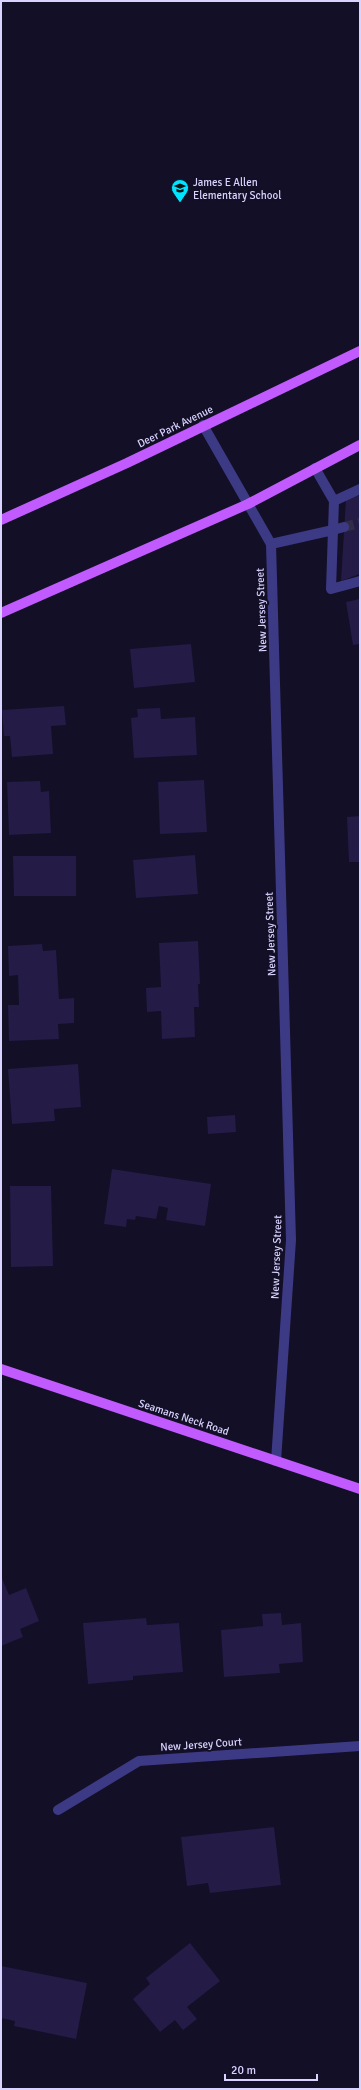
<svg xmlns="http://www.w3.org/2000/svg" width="361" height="2090" viewBox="0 0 361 2090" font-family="Signika,sans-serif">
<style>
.building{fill:#241b47}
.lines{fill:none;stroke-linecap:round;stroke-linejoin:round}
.minor-tunnel{stroke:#312d47;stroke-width:10;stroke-dasharray:10 5;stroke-linecap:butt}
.minor{stroke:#3d3a85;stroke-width:10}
.major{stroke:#c25bff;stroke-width:10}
.labels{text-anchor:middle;stroke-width:4;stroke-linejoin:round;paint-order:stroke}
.poi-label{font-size:11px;fill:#d9d4ff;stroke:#130f26;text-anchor:start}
.street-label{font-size:11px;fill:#d9d4ff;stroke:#130f26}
</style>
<rect width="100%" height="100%" fill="#130f26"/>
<g class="building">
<path d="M360,495V574L341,581L346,499Z"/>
<path d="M360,599V644L353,645L346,602Z"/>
<path d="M191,644L195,682L134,688L130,649Z"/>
<path d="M64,706L66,725L51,726L53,754L12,757L10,736H4L2,710Z"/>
<path d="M160,708L161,719L195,717L197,755L134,758L131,718L138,717L137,709Z"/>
<path d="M204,780L207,832L160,834L158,782Z"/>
<path d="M40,781L41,792L49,791L51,833L9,835L7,782Z"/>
<path d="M360,816V862H349L347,817Z"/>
<path d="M195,855L198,894L136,898L133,860Z"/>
<path d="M13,856H76V896H14Z"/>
<path d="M198,941L200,984H198L199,1007H194L195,1037L162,1039L161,1011L147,1012L146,988L161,987L159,943Z"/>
<path d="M42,944L43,951L56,950L59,999L74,998V1023L58,1024L59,1039L9,1041L8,1005H19L18,975L9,976L8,946Z"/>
<path d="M78,1064L81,1107L54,1109L55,1121L12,1124L8,1069Z"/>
<path d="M235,1115L236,1132L208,1134L207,1117Z"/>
<path d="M112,1169L211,1184L205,1226L166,1220L168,1208L159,1206L156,1219L136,1216L135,1220L127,1219L126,1227L104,1224Z"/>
<path d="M10,1186H51L53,1266L11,1267Z"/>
<path d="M1,1576L9,1595L26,1588L39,1621L20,1629L23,1637L1,1646Z"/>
<path d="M281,1613L282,1625L301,1623L303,1662L279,1664L280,1673L224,1677L221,1630L263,1626L262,1614Z"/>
<path d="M146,1618L147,1625L179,1623L183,1672L133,1676V1680L88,1684L83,1623Z"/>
<path d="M274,1827L281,1885L210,1893L208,1883L187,1886L181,1837Z"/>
<path d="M190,1943L220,1981L187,2007L197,2019L183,2030L175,2020L160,2032L133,1999L150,1984L146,1978Z"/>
<path d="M1,1966L87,1983L76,2039L14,2026L15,2021L1,2018Z"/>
</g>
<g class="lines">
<path class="minor-tunnel" d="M344,527L360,523"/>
<g class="minor">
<path d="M203,425L271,544L291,1240L276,1461"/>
<path d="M315,468L334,501"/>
<path d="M344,527L333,530L334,501L360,489"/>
<path d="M271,544L333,530L331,589L360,581"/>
<path d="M58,1810L139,1761L360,1746"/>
</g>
<g class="major">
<path d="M1,520L127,463L360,351"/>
<path d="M1,613L248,504L360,445"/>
<path d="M1,1369L360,1489"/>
</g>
</g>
<defs>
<symbol id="school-pin" viewBox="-11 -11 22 30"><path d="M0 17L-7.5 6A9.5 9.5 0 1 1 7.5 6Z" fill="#00e5ff" stroke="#130f26"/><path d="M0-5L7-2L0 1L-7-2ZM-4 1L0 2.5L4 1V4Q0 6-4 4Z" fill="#111"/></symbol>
</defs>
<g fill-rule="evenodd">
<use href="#school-pin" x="170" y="178" width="20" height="27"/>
</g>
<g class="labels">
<g class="poi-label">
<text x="193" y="186">James E Allen<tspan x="193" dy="13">Elementary School</tspan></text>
</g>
<g class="street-label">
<text transform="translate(175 426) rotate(-26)" y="4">Deer Park Avenue</text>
<text transform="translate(261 610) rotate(-92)" y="4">New Jersey Street</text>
<text transform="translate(270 934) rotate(-92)" y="4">New Jersey Street</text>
<text transform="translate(276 1257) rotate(-88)" y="4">New Jersey Street</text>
<text transform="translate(184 1417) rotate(18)" y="4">Seamans Neck Road</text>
<text transform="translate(201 1744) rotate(-4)" y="4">New Jersey Court</text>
</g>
</g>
<rect width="361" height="2090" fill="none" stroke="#d9d4ff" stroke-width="4"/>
<path d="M225 2074v6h92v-6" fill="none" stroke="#d9d4ff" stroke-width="2"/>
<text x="231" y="2074" font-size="12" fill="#d9d4ff" stroke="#130f26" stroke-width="3" paint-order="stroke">20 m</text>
</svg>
